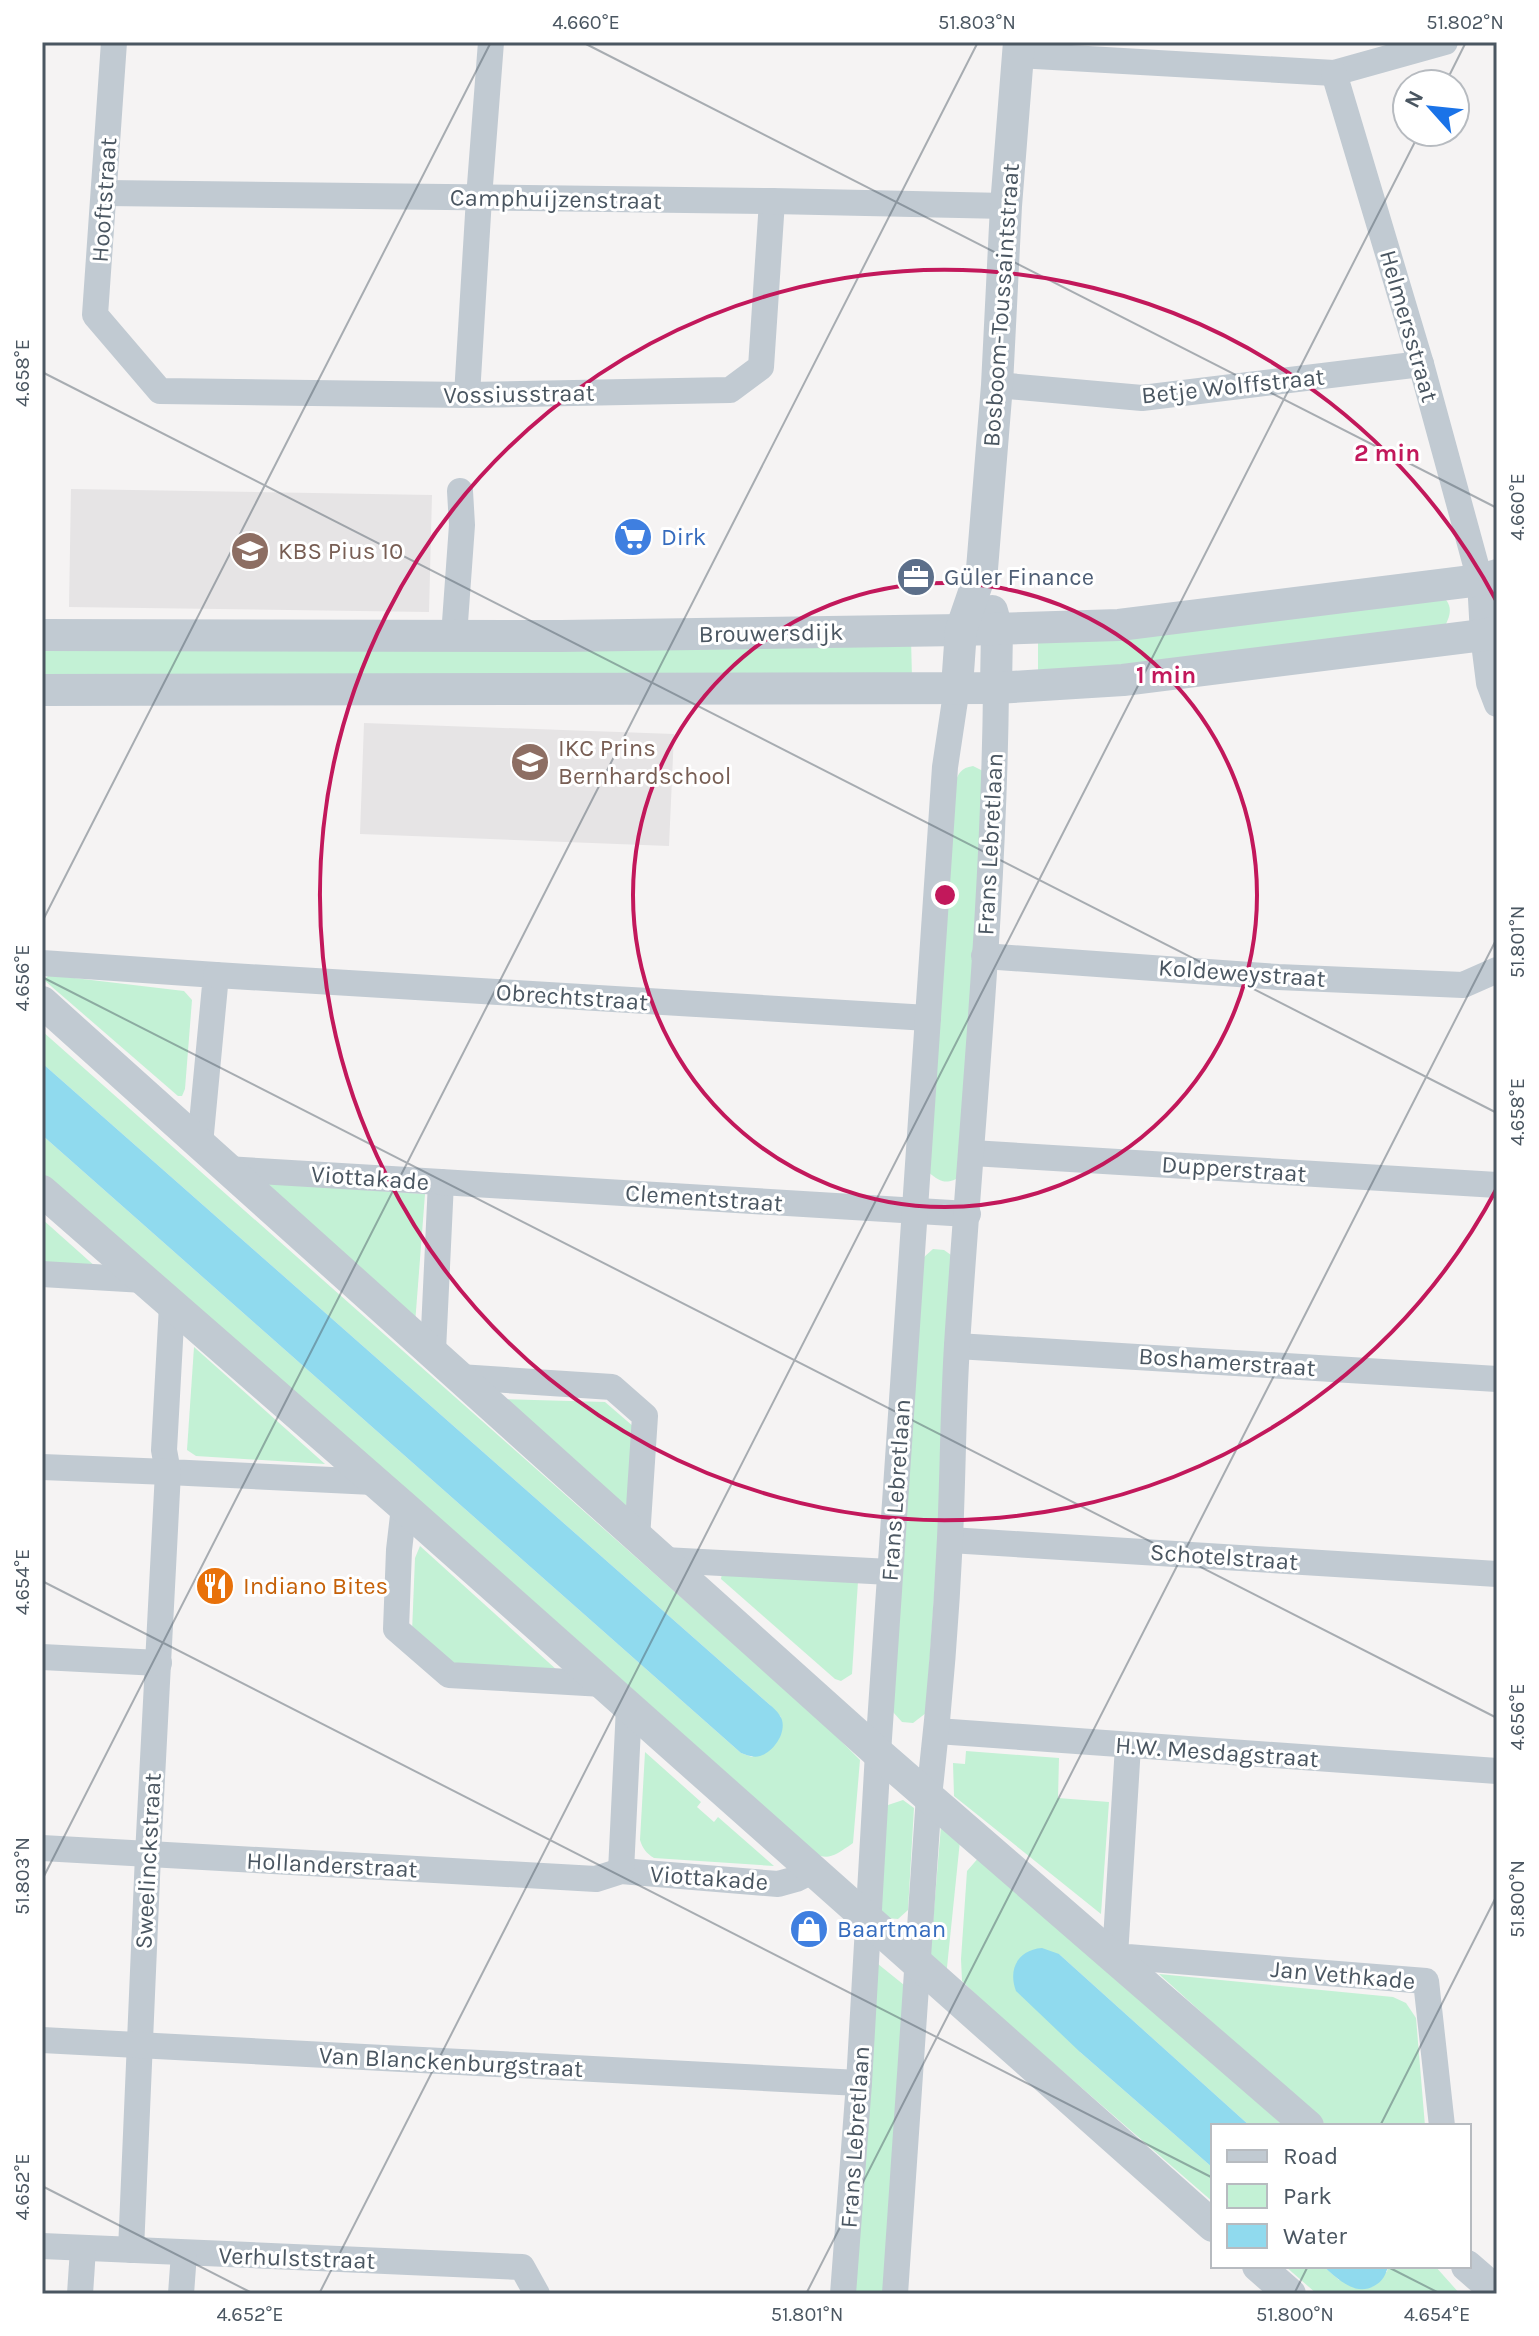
<svg xmlns="http://www.w3.org/2000/svg" width="1539" height="2336" viewBox="0 0 1539 2336" font-family="Karla,sans-serif">
<style>
.education{fill:#e6e4e5}
.green{fill:#c3f1d5}
.water{fill:#90daee}
.lines{fill:none;stroke-linecap:round;stroke-linejoin:round}
.minor{stroke:#c1cad2;stroke-width:26}
.tertiary{stroke:#c1cad2;stroke-width:32}
.ticks{fill:none;stroke:#4a5661;stroke-width:2;stroke-opacity:0.45}
.ring{fill:none;stroke:#c2185b;stroke-width:4}
.labels{text-anchor:middle;stroke-width:6;stroke-linejoin:round;paint-order:stroke}
.street-label{font-size:24px;fill:#4a5661;stroke:#fff}
.shop-label{font-size:24px;fill:#366cbe;stroke:#fff;text-anchor:start}
.education-label{font-size:24px;fill:#785e54;stroke:#fff;text-anchor:start}
.service-label{font-size:24px;fill:#4e5e75;stroke:#fff;text-anchor:start}
.food-label{font-size:24px;fill:#c56008;stroke:#fff;text-anchor:start}
.centre{fill:#c2185b;stroke:#fff;stroke-width:4}
.ring-label{font-size:24px;text-anchor:middle;font-weight:bold;fill:#c2185b;stroke:#fff;stroke-width:6;stroke-linejoin:round;paint-order:stroke}
.neatline{fill:none;stroke:#4a5661;stroke-width:3}
.ticks-label{font-size:20px;text-anchor:middle;fill:#4a5661}
</style>
<rect width="100%" height="100%" fill="#f5f3f3"/>
<g class="education">
<path d="M71,489L432,495L429,612L69,607Z"/>
<path d="M364,723L674,734L669,846L360,834Z"/>
</g>
<g class="green">
<path d="M1443,596C1454,608 1450,616 1443,630L1038,677V639Z"/>
<path d="M911,639L912,678L42,683V646Z"/>
<path d="M973,766L985,772L963,1176C946,1184 943,1184 928,1172L955,784C958,773 961,768 973,766Z"/>
<path d="M49,975L184,991L192,1000L185,1089L182,1096H178L44,980Z"/>
<path d="M42,1031L824,1724L860,1760L853,1843C829,1860 825,1862 800,1844L42,1174V1135L741,1753L752,1757L781,1732V1717L770,1705L42,1063Z"/>
<path d="M260,1183L425,1194L415,1324Z"/>
<path d="M42,1219L97,1268L42,1264Z"/>
<path d="M933,1249L944,1250L951,1255L938,1540L926,1713L913,1723L902,1722L893,1712L923,1258Z"/>
<path d="M194,1347L325,1464L196,1456L187,1450Z"/>
<path d="M500,1399L605,1402L634,1427L626,1512Z"/>
<path d="M420,1546L558,1671L453,1665L412,1632L415,1558Z"/>
<path d="M722,1573L858,1581L852,1674L841,1681L835,1679L721,1579Z"/>
<path d="M966,1751L1059,1758L1058,1798L1109,1802L1101,1914L954,1796L953,1763L965,1764Z"/>
<path d="M645,1752L701,1802L697,1807L714,1822L718,1817L774,1866L654,1858C646,1853 643,1849 640,1840Z"/>
<path d="M903,1800L914,1808L908,1910L898,1919L887,1918L877,1904L885,1806Z"/>
<path d="M941,1826L961,1831L946,1977L930,1957Z"/>
<path d="M980,1856L1284,2126H1250L1059,1954L1080,2052L1213,2168V2202L991,2009L962,1981L961,1959L967,1871Z"/>
<path d="M878,1964L904,1985L888,2294H852Z"/>
<path d="M1159,1974L1393,1997L1406,2003L1416,2018L1425,2126H1327Z"/>
<path d="M1285,2266H1323L1339,2280L1387,2272L1388,2266H1435L1460,2294H1317Z"/>
</g>
<g class="water">
<path d="M42,1063L770,1705C775,1709 780,1714 782,1720C786,1734 773,1752 760,1756C753,1758 747,1755 741,1753L42,1135Z"/>
<path d="M1042,1948L1059,1954L1250,2126H1213V2168L1080,2052L1016,1991C1008,1970 1017,1950 1042,1948Z"/>
<path d="M1323,2266H1388C1386,2275 1382,2282 1374,2286C1355,2297 1337,2278 1323,2266Z"/>
</g>
<g class="lines">
<g class="minor">
<path d="M114,42L95,315L160,391L467,395L730,390L761,367L772,201"/>
<path d="M1018,55L1334,73L1445,42"/>
<path d="M1334,73L1421,364L1480,580L1483,635L1489,683L1497,704"/>
<path d="M105,193L772,201L1006,206"/>
<path d="M997,385L1142,398L1421,364"/>
<path d="M467,395L479,198L491,42"/>
<path d="M454,636L462,525L460,491"/>
<path d="M984,956L1278,977L1463,985L1497,970"/>
<path d="M42,963L216,975L200,1144"/>
<path d="M216,975L928,1018"/>
<path d="M972,1153L1497,1185"/>
<path d="M226,1169L441,1182L433,1351"/>
<path d="M441,1182L968,1214"/>
<path d="M42,1274L144,1280"/>
<path d="M172,1305L164,1450L168,1472L373,1482"/>
<path d="M957,1346L1497,1379"/>
<path d="M459,1377L612,1387L645,1416L637,1538"/>
<path d="M42,1467L168,1472L148,1855L131,2250"/>
<path d="M404,1507L399,1550L396,1629L449,1675L603,1684"/>
<path d="M950,1540L1497,1574"/>
<path d="M664,1560L890,1572"/>
<path d="M42,1657L159,1663"/>
<path d="M937,1731L1497,1771"/>
<path d="M1128,1746L1115,1956L1426,1981L1442,2126"/>
<path d="M42,1848L596,1879L621,1871L778,1884L796,1879L814,1870"/>
<path d="M621,1871L629,1707"/>
<path d="M42,2040L859,2083"/>
<path d="M42,2246L522,2267L537,2294"/>
<path d="M80,2294L83,2249"/>
<path d="M181,2294L184,2253"/>
<path d="M843,2294L859,2083L878,1753L945,767L957,687"/>
<path d="M895,2294L929,1796C939,1710 946,1624 950,1538C953,1473 953,1409 957,1345C971,1126 994,907 996,688"/>
</g>
<g class="tertiary">
<path d="M992,611L997,629L996,688"/>
<path d="M42,635L561,636L961,630L1119,625L1480,580L1497,575"/>
<path d="M957,687L961,630L982,569L997,385L1006,206L1019,42"/>
<path d="M42,690L996,688L1123,680L1483,635L1497,632"/>
<path d="M42,1002L878,1753L1308,2126"/>
<path d="M42,1191L404,1507L1213,2226"/>
<path d="M1258,2266L1290,2294"/>
<path d="M1467,2266L1497,2292"/>
</g>
</g>
<path class="ticks" d="M582,42L1497,508M1445,84L1466,42M42,372L1497,1113M42,922L491,42M42,977L1497,1718M42,1581L1213,2178M42,1880L978,42M1380,2126L1497,1895M42,2186L254,2294M1386,2266L1441,2294M319,2294L1420,132M806,2294L1497,938M1294,2294L1308,2266"/>
<g class="ring">
<circle cx="945" cy="895" r="312"/>
<path d="M1497 1188A625 625 0 1 1 1497 602"/>
</g>
<defs>
<symbol id="supermarket-disc" viewBox="-11 -11 22 22"><circle r="9.5" fill="#3f7fe0" stroke="#fff"/><path d="M-6-5.5h2.5l.6 2H6L4.5 2H-2.5L-4.4-4H-6ZM-1.5 3.2a1.3 1.3 0 1 0 .1 0ZM3 3.2a1.3 1.3 0 1 0 .1 0Z" fill="#fff"/></symbol>
<symbol id="school-disc" viewBox="-11 -11 22 22"><circle r="9.5" fill="#8d6e63" stroke="#fff"/><path d="M0-5L7-2L0 1L-7-2ZM-4 1L0 2.5L4 1V4Q0 6-4 4Z" fill="#fff"/></symbol>
<symbol id="office-disc" viewBox="-11 -11 22 22"><circle r="9.5" fill="#5c6f8a" stroke="#fff"/><path d="M-6-3h4V-5.5h4V-3h4V5H-6ZM-1-4.5V-3h2v-1.5ZM-6 0V1H6V0Z" fill="#fff"/></symbol>
<symbol id="restaurant-disc" viewBox="-11 -11 22 22"><circle r="9.5" fill="#e8710a" stroke="#fff"/><path d="M-5-6h1v4h1v-4h1v4h1v-4h1v5L-1.5 .5V6h-2V.5L-5-1ZM5-6V6H3V1.5H1.5Q1.5-4 5-6Z" fill="#fff"/></symbol>
<symbol id="shop-disc" viewBox="-11 -11 22 22"><circle r="9.5" fill="#3f7fe0" stroke="#fff"/><path d="M-5-2.5h2.3a2.7 3.5 0 0 1 5.4 0H5L5.5 6h-11ZM-1.5-2.5h3a1.5 2.3 0 0 0-3 0Z" fill="#fff"/></symbol>
</defs>
<g fill-rule="evenodd">
<use href="#supermarket-disc" x="611" y="515" width="44" height="44"/>
<use href="#school-disc" x="228" y="529" width="44" height="44"/>
<use href="#office-disc" x="894" y="555" width="44" height="44"/>
<use href="#school-disc" x="508" y="740" width="44" height="44"/>
<use href="#restaurant-disc" x="193" y="1564" width="44" height="44"/>
<use href="#shop-disc" x="787" y="1907" width="44" height="44"/>
</g>
<g class="labels">
<g class="street-label">
<text transform="translate(556 199) rotate(1)" y="8">Camphuijzenstraat</text>
<text transform="translate(104 200) rotate(-86)" y="8">Hooftstraat</text>
<text transform="translate(1001 305) rotate(-86)" y="8">Bosboom-Toussaintstraat</text>
<text transform="translate(1409 326) rotate(74)" y="8">Helmersstraat</text>
<text transform="translate(1233 386) rotate(-6)" y="8">Betje Wolffstraat</text>
<text transform="translate(519 394) rotate(-1)" y="8">Vossiusstraat</text>
<text transform="translate(771 633) rotate(-1)" y="8">Brouwersdijk</text>
<text transform="translate(990 844) rotate(-87)" y="8">Frans Lebretlaan</text>
<text transform="translate(1242 973) rotate(4)" y="8">Koldeweystraat</text>
<text transform="translate(572 997) rotate(4)" y="8">Obrechtstraat</text>
<text transform="translate(1234 1169) rotate(4)" y="8">Dupperstraat</text>
<text transform="translate(370 1178) rotate(4)" y="8">Viottakade</text>
<text transform="translate(704 1198) rotate(4)" y="8">Clementstraat</text>
<text transform="translate(1227 1362) rotate(4)" y="8">Boshamerstraat</text>
<text transform="translate(896 1490) rotate(-86)" y="8">Frans Lebretlaan</text>
<text transform="translate(1224 1557) rotate(4)" y="8">Schotelstraat</text>
<text transform="translate(1217 1752) rotate(4)" y="8">H.W. Mesdagstraat</text>
<text transform="translate(148 1861) rotate(-87)" y="8">Sweelinckstraat</text>
<text transform="translate(332 1865) rotate(3)" y="8">Hollanderstraat</text>
<text transform="translate(709 1878) rotate(4)" y="8">Viottakade</text>
<text transform="translate(1343 1975) rotate(5)" y="8">Jan Vethkade</text>
<text transform="translate(451 2062) rotate(3)" y="8">Van Blanckenburgstraat</text>
<text transform="translate(855 2137) rotate(-86)" y="8">Frans Lebretlaan</text>
<text transform="translate(297 2258) rotate(2)" y="8">Verhulststraat</text>
</g>
<g class="shop-label">
<text x="661" y="545">Dirk</text>
<text x="837" y="1937">Baartman</text>
</g>
<g class="education-label">
<text x="278" y="559">KBS Pius 10</text>
<text x="558" y="756">IKC Prins<tspan x="558" dy="28">Bernhardschool</tspan></text>
</g>
<g class="service-label">
<text x="944" y="585">Güler Finance</text>
</g>
<g class="food-label">
<text x="243" y="1594">Indiano Bites</text>
</g>
</g>
<circle cx="945" cy="895" r="12" class="centre"/>
<g class="ring-label">
<text x="1387" y="461">2 min</text>
<text x="1166" y="683">1 min</text>
</g>
<rect width="1539" height="2336" fill="none" stroke="#ffffff" stroke-width="88"/>
<rect x="1211" y="2124" width="260" height="144" fill="#ffffff" stroke="#b7bbc0" stroke-width="2"/>
<rect x="1227" y="2150" width="40" height="12" fill="#c1cad2" stroke="#b7bbc0" stroke-width="2"/>
<text x="1283" y="2164" font-size="24" fill="#4a5661">Road</text>
<rect x="1227" y="2184" width="40" height="24" fill="#c3f1d5" stroke="#b7bbc0" stroke-width="2"/>
<text x="1283" y="2204" font-size="24" fill="#4a5661">Park</text>
<rect x="1227" y="2224" width="40" height="24" fill="#90daee" stroke="#b7bbc0" stroke-width="2"/>
<text x="1283" y="2244" font-size="24" fill="#4a5661">Water</text>
<g transform="translate(1431 108) rotate(297)"><circle r="38" fill="#ffffff" stroke="#b7bbc0" stroke-width="2"/>
<path d="M0-6L14 30L0 20L-14 30Z" fill="#1a73e8"/>
<text y="-12" font-size="22" font-weight="bold" text-anchor="middle" fill="#4a5661">N</text>
</g>
<rect x="44" y="44" width="1451" height="2248" class="neatline"/>
<g class="ticks-label">
<text x="586" y="29">4.660°E</text>
<text x="977" y="29">51.803°N</text>
<text x="1465" y="29">51.802°N</text>
<text transform="translate(22 373) rotate(-90)" y="7">4.658°E</text>
<text transform="translate(1517 507) rotate(-90)" y="7">4.660°E</text>
<text transform="translate(1517 942) rotate(-90)" y="7">51.801°N</text>
<text transform="translate(22 978) rotate(-90)" y="7">4.656°E</text>
<text transform="translate(1517 1112) rotate(-90)" y="7">4.658°E</text>
<text transform="translate(22 1582) rotate(-90)" y="7">4.654°E</text>
<text transform="translate(1517 1717) rotate(-90)" y="7">4.656°E</text>
<text transform="translate(22 1876) rotate(-90)" y="7">51.803°N</text>
<text transform="translate(1517 1899) rotate(-90)" y="7">51.800°N</text>
<text transform="translate(22 2187) rotate(-90)" y="7">4.652°E</text>
<text x="250" y="2321">4.652°E</text>
<text x="807" y="2321">51.801°N</text>
<text x="1295" y="2321">51.800°N</text>
<text x="1437" y="2321">4.654°E</text>
</g>
</svg>
